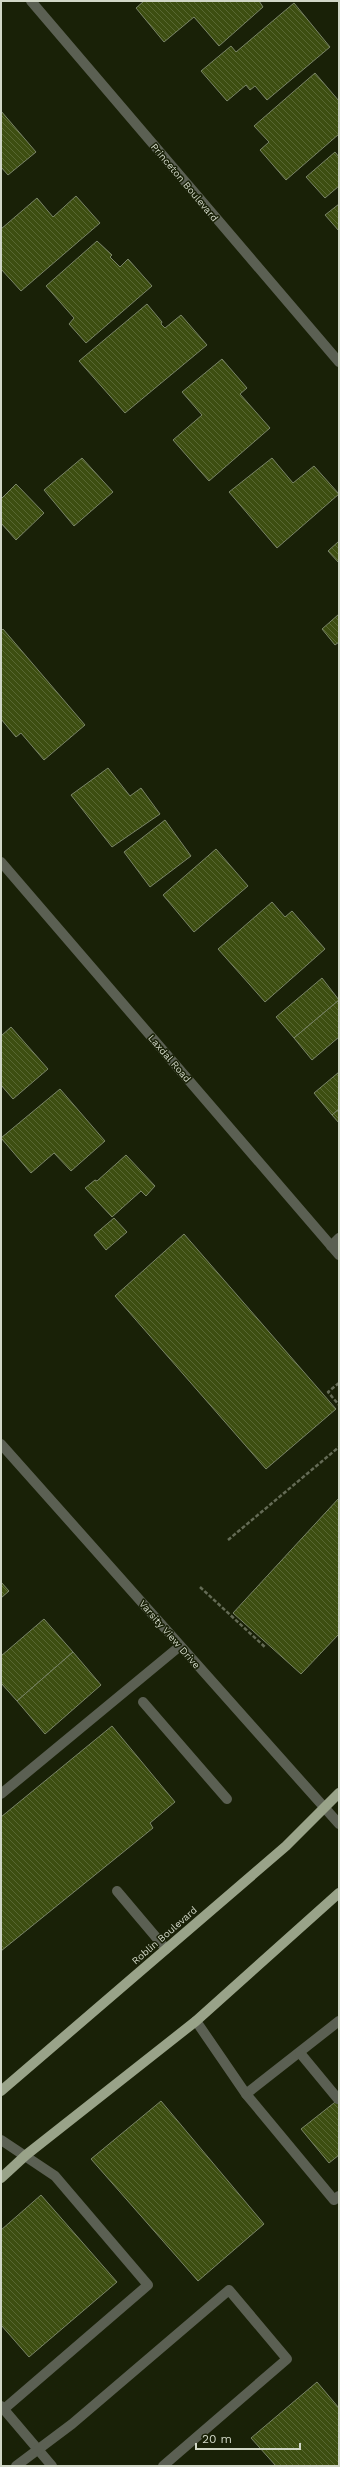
<svg xmlns="http://www.w3.org/2000/svg" width="340" height="2467" viewBox="0 0 340 2467" font-family="'Work Sans',sans-serif">
<style>
.building{fill:url(#building-back-hatch);stroke:#7a8568}
.lines{fill:none;stroke-linecap:round;stroke-linejoin:round}
.path{stroke:#646b55;stroke-width:2.5;stroke-dasharray:4 2;stroke-linecap:butt}
.minor{stroke:#5b6053;stroke-width:10}
.major{stroke:#99a389;stroke-width:10}
.labels{text-anchor:middle;stroke-width:3;stroke-linejoin:round;paint-order:stroke}
.street-label{font-size:10px;fill:#d1d7c7;stroke:#192107}
</style>
<defs>
<pattern id="building-back-hatch" width="6" height="6" patternUnits="userSpaceOnUse"><rect width="6" height="6" fill="#3d4e11"/><path d="M-1 5l2 2M0 0l6 6M5-1l2 2" fill="none" stroke="#586732"/></pattern>
</defs>
<rect width="100%" height="100%" fill="#192107"/>
<g class="building">
<path d="M144,1H259L263,7L219,46L194,17L164,42L136,8Z"/>
<path d="M294,3L330,47L267,100L255,86L250,90L246,85L227,101L201,71L231,46L236,52Z"/>
<path d="M315,73L339,101V134L286,180L260,150L269,142L254,126Z"/>
<path d="M1,111L36,152L8,175L1,167Z"/>
<path d="M335,152L339,157V186L325,198L306,177Z"/>
<path d="M76,196L100,223L21,291L1,269V229L37,198L53,217Z"/>
<path d="M339,204V231L325,215Z"/>
<path d="M97,241L112,255L110,257L120,267L128,259L152,286L86,343L69,324L74,318L46,286Z"/>
<path d="M147,304L162,322L161,324L165,328L181,315L207,345L125,413L79,361Z"/>
<path d="M222,359L247,388L240,394L270,428L209,481L173,440L202,415L182,392Z"/>
<path d="M82,458L113,492L74,526L44,490Z"/>
<path d="M272,458L293,483L314,466L339,494L277,548L229,492Z"/>
<path d="M16,484L44,513L16,540L1,523V499Z"/>
<path d="M339,541V563L328,551Z"/>
<path d="M339,614V642L335,645L322,629Z"/>
<path d="M3,629L85,725L44,760L21,733L16,737L1,719V631Z"/>
<path d="M108,768L130,796L141,788L160,814L112,847L71,795Z"/>
<path d="M165,820L191,856L150,887L124,852Z"/>
<path d="M216,849L248,886L194,932L163,895Z"/>
<path d="M272,902L285,917L292,911L325,949L265,1002L218,949Z"/>
<path d="M322,978L339,1000L294,1038L276,1017Z"/>
<path d="M339,1000V1037L312,1060L294,1038Z"/>
<path d="M11,1027L48,1069L13,1099L1,1085V1036Z"/>
<path d="M339,1072V1109L332,1115L314,1093Z"/>
<path d="M60,1089L105,1141L71,1171L54,1153L31,1173L1,1138Z"/>
<path d="M339,1109V1123L332,1115Z"/>
<path d="M126,1155L155,1186L146,1196L141,1191L112,1217L85,1188L95,1180L97,1181Z"/>
<path d="M114,1218L127,1232L106,1250L94,1235Z"/>
<path d="M184,1234L336,1409L266,1469L115,1296Z"/>
<path d="M339,1498V1634L301,1674L233,1613Z"/>
<path d="M1,1582L9,1591L1,1598Z"/>
<path d="M44,1619L73,1652L17,1701L1,1683V1656Z"/>
<path d="M73,1652L101,1685L45,1734L17,1701Z"/>
<path d="M112,1726L175,1802L150,1823L153,1828L1,1951V1817Z"/>
<path d="M339,2099V2155L329,2163L301,2129Z"/>
<path d="M161,2101L264,2224L198,2281L91,2159Z"/>
<path d="M41,2195L117,2282L29,2357L1,2325V2230Z"/>
<path d="M317,2382L339,2408V2466H276L251,2438Z"/>
</g>
<g class="lines">
<g class="path">
<path d="M339,1383L328,1392L339,1405"/>
<path d="M228,1540L339,1447"/>
<path d="M200,1587L266,1648"/>
</g>
<g class="minor">
<path d="M31,1L339,362"/>
<path d="M1,862L339,1255"/>
<path d="M331,1246L339,1238"/>
<path d="M1,1444L339,1824"/>
<path d="M143,1702L227,1799"/>
<path d="M1,1794L180,1646"/>
<path d="M117,1891L166,1949"/>
<path d="M196,2021L246,2094L339,2021"/>
<path d="M300,2053L338,2099"/>
<path d="M246,2094L334,2200L339,2196"/>
<path d="M1,2140L55,2176L148,2285L4,2409"/>
<path d="M1,2406L52,2466"/>
<path d="M16,2466L72,2424L229,2290L287,2359L163,2466"/>
</g>
<g class="major">
<path d="M1,2091L286,1846L339,1793"/>
<path d="M1,2178L26,2155L196,2021L339,1893"/>
</g>
</g>
<g class="labels">
<g class="street-label">
<text transform="translate(185 182) rotate(50)" y="4">Princeton Boulevard</text>
<text transform="translate(170 1058) rotate(49)" y="4">Laxdal Road</text>
<text transform="translate(170 1634) rotate(49)" y="4">Varsity View Drive</text>
<text transform="translate(164 1935) rotate(-41)" y="4">Roblin Boulevard</text>
</g>
</g>
<rect width="340" height="2467" fill="none" stroke="#d1d7c7" stroke-width="4"/>
<path d="M196 2443v6h104v-6" fill="none" stroke="#d1d7c7" stroke-width="2"/>
<text x="202" y="2443" font-size="12" fill="#d1d7c7" stroke="#192107" stroke-width="3" paint-order="stroke">20 m</text>
</svg>
